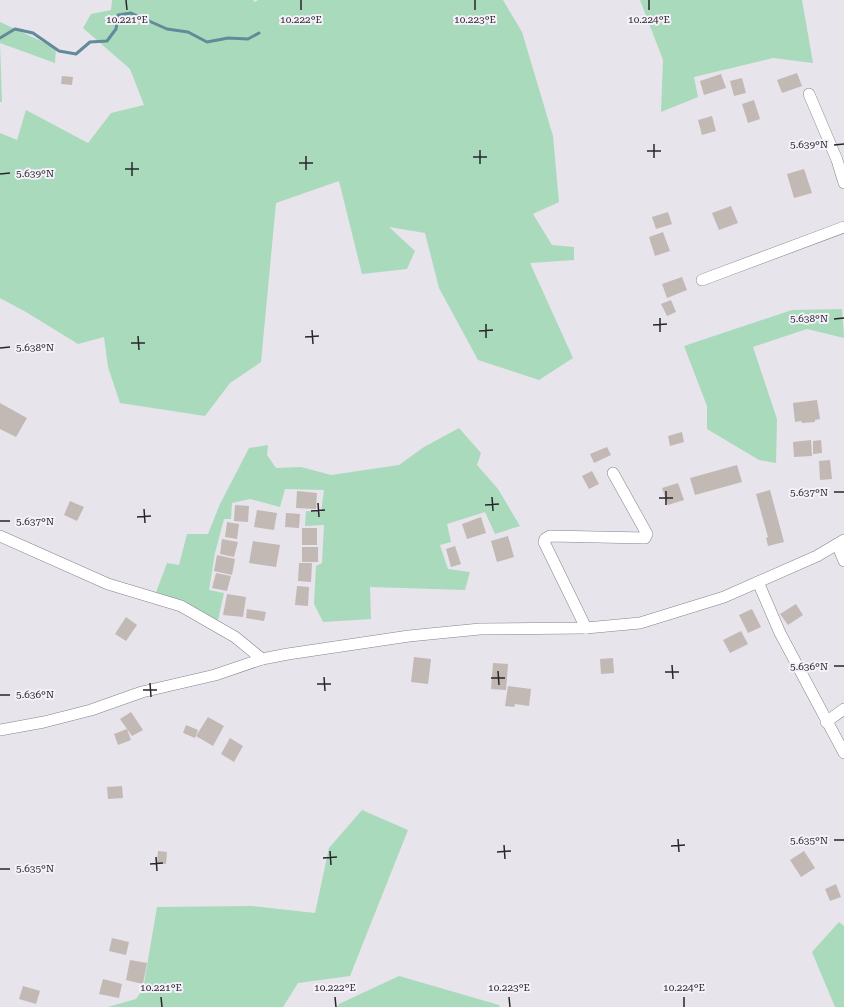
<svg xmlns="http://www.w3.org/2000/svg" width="844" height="1007" viewBox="0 0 844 1007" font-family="'Roboto Serif',serif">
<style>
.green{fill:#a9dabc}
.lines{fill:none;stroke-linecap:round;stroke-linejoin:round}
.stream{stroke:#628a99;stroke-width:3}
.building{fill:#c2b8b4}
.minor-casing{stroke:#86828a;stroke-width:12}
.minor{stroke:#fff;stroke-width:11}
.ticks{fill:none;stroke:#28262a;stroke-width:1.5}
.ticks-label{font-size:10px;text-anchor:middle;fill:#28262a;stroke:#f5f1fa;stroke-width:4;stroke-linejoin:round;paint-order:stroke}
</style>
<rect width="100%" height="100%" fill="#e8e4ec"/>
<g class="green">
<path d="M112,0H253L255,2L258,0H503L522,32L553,136L559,202L533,214L552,245L574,247V260L530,263L573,358L539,380L478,360L439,288L425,233L389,227L415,251L407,269L362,274L339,181L276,203L261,362L230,383L205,416L120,403L108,367L104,337L78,344L26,312L0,298V133L17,140L26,110L88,143L111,113L144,105L130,69L83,28L91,14L111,10Z"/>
<path d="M640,0H802L813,63L773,58L694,77L698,97L661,112L663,60Z"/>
<path d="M0,22L56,48L55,63L0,43L2,102H0Z"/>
<path d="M842,309L844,338L807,329L753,347L777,419L776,463L759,460L707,429V406L684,346L792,310Z"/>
<path d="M459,428L481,453L477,465L498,489L520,526L495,534L485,512L447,524L451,542L440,545L448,569L470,572L465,590L370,587L371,619L323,622L314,604L316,566L322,563L324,525L305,526L306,511L321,512L324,490L285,489L280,507L250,499L232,503L231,519H224L215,553L209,590L224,593L218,620L155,595L167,563L179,565L187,534H208L220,504L249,448L268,445L267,455L276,468L301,467L331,475L399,465L424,447Z"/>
<path d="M362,810L408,830L350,976L298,983L283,1007H108L136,999L143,989L157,907L251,906L315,913L329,848Z"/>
<path d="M839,922L844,926V1007H835L812,952Z"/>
<path d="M399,976L499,1005L500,1007H337L339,1004Z"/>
</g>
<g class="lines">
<path class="stream" d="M0,38L15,29L33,33L59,51L76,54L90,42L107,41L116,29L118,15L131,13L167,29L188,32L207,42L228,38L248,39L259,33"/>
</g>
<g class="building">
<path d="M797,73L802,86L782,93L777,80Z"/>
<path d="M721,74L726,88L704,95L700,81Z"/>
<path d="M62,76L73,77L72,85L61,84Z"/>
<path d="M742,78L746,93L734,96L730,81Z"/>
<path d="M754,100L760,119L748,123L742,104Z"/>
<path d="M712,116L716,131L702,135L698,120Z"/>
<path d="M804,169L812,193L794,198L787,174Z"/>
<path d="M731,206L738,223L719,230L712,213Z"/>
<path d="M668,212L672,224L656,229L652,217Z"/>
<path d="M663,232L670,251L655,256L649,237Z"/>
<path d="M682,277L687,290L667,298L662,284Z"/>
<path d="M671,300L676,312L667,316L661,304Z"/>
<path d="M817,400L820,419L815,420V422L802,423L801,421L795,422L793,403Z"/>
<path d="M0,403L27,418L16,437L0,429Z"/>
<path d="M682,432L684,442L670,446L668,436Z"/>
<path d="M811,440L812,456L794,457L793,442Z"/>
<path d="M821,440L822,453L813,454V441Z"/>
<path d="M607,447L611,455L594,463L590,454Z"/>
<path d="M830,460L832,479L820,480L819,461Z"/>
<path d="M737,465L742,482L695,495L690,478Z"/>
<path d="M592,471L599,484L589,489L582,476Z"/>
<path d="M678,483L684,500L668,505L662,488Z"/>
<path d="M770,490L784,542L768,546L766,538L768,537L756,494Z"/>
<path d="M297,491L317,493L316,509L296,508Z"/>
<path d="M70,501L84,507L77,521L64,515Z"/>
<path d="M235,505L249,506L248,522L234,521Z"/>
<path d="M257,510L277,513L274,530L254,527Z"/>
<path d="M286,513L300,514L299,528L285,527Z"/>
<path d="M481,517L486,533L467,539L462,524Z"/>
<path d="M227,522L239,524L237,539L225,537Z"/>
<rect x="302" y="528" width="15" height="17"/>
<path d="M508,536L514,557L497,562L491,541Z"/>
<path d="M222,539L238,542L234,557L220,554Z"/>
<path d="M253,541L280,545L276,567L249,563Z"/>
<path d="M455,546L461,564L451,567L446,549Z"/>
<rect x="302" y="547" width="16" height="15"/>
<path d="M217,555L235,559L232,575L214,571Z"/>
<path d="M299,563H312L311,582L298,581Z"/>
<path d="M216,573L231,576L227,591L212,588Z"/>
<path d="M297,586L309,587L308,606L295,605Z"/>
<path d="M227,594L246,597L243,617L223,615Z"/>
<path d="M796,604L803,615L788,625L780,614Z"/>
<path d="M247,609L266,612L264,621L246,618Z"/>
<path d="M752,609L761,627L748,633L739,615Z"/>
<path d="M126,617L137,625L126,641L115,634Z"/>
<path d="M741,631L748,644L730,653L723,640Z"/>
<path d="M414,657L431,659L428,684L411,682Z"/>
<path d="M613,658L614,673L601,674L600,659Z"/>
<path d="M493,663L508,664L506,690L491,689Z"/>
<path d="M508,686L531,689L529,706L515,704L514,707L505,706Z"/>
<path d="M131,712L143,730L132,736L120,719Z"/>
<path d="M208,717L224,726L213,746L196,736Z"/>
<path d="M186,725L198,730L195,738L183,733Z"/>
<path d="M127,729L131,740L118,745L114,734Z"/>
<path d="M230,738L243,746L234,762L221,754Z"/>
<path d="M122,786L123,798L108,799L107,787Z"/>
<path d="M158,851L167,852L166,864L157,863Z"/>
<path d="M804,851L815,868L801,877L790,860Z"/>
<path d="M836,884L841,897L830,901L825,889Z"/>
<path d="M112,938L129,942L126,955L109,951Z"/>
<path d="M130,960L147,963L143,984L126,980Z"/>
<path d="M103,979L122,984L119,998L99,994Z"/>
<path d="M23,986L40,991L36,1004L19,999Z"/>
</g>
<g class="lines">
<defs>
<g id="minor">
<path d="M809,94L837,160L844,183"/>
<path d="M702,280L844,227"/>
<path d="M0,536L108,584L181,606L235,637L262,659"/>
<path d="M837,544L844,561"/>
<path d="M758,582L780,633L844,753"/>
<path d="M586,628L544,542L545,539L550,536L645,538L647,534L613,473"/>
<path d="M826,722L844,709"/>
<path d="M0,730L44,722L91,710L142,692L215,675L262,659L288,654L409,636L480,629L586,628L640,623L724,597L817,556L844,540"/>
</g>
</defs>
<use href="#minor" class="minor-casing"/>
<use href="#minor" class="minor"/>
</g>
<path class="ticks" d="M126,0L127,10M301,0V10M475,0V10M649,0V10M654,144V158M834,145L844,144M480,150V164M647,151H661M306,156V170M473,157H487M132,162V176M299,163H313M125,169H139M0,174L10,173M660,318V332M834,319L844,318M486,324V338M653,325L667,324M312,330L313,344M479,331L493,330M138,336L139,350M305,337L319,336M131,343H145M0,348L10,347M666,491V505M834,492H844M492,497L493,511M659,498H673M318,503L319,517M485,505L499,504M144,509L145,523M311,511L325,510M137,517L151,516M0,521H10M672,665L673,679M834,666H844M498,671L499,685M665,672H679M324,677L325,691M491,678H505M150,683L151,697M317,684H331M143,690H157M0,695H10M678,839L679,852M834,840H844M504,845L505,859M671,846L685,845M330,851L331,865M497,852L511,851M156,857L157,871M323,858L337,857M150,864L163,863M0,869H10M161,997L162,1007M335,997L336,1007M509,997L510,1007M684,997V1007"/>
<g class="ticks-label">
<text x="127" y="23">10.221°E</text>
<text x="301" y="23">10.222°E</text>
<text x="475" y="23">10.223°E</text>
<text x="649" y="23">10.224°E</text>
<text x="809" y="148">5.639°N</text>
<text x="35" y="177">5.639°N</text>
<text x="809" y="322">5.638°N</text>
<text x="35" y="351">5.638°N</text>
<text x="809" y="496">5.637°N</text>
<text x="35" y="525">5.637°N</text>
<text x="809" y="670">5.636°N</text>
<text x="35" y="698">5.636°N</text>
<text x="809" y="844">5.635°N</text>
<text x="35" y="872">5.635°N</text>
<text x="161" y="991">10.221°E</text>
<text x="335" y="991">10.222°E</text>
<text x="509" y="991">10.223°E</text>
<text x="684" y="991">10.224°E</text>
</g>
</svg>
